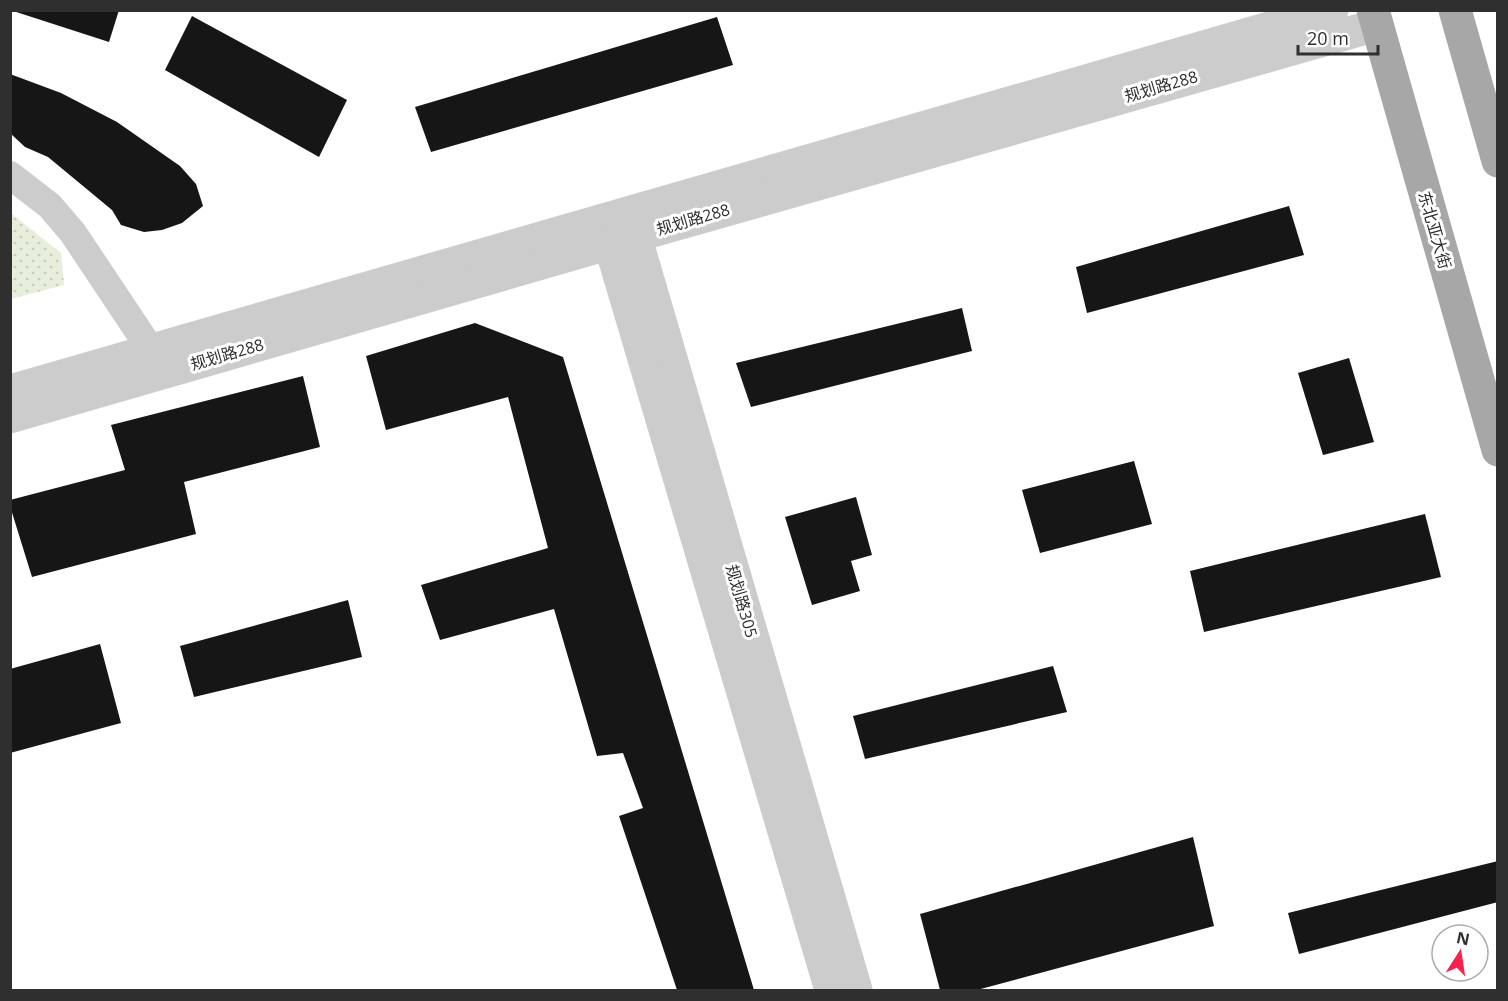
<svg xmlns="http://www.w3.org/2000/svg" width="1508" height="1001" viewBox="0 0 1508 1001" font-family="'Open Sans','Noto Sans SC',sans-serif">
<style>
.park{fill:url(#park-dots)}
.building{fill:#161616}
.lines{fill:none;stroke-linecap:round;stroke-linejoin:round}
.minor{stroke:#ccc;stroke-width:28}
.tertiary{stroke:#ccc;stroke-width:33}
.primary{stroke:#a7a7a7;stroke-width:33}
.labels{text-anchor:middle;stroke-width:6;stroke-linejoin:round;paint-order:stroke}
.street-label{font-size:16px;fill:#2f2f2f;stroke:#fff}
</style>
<defs>
<pattern id="park-dots" width="8" height="8" patternUnits="userSpaceOnUse" patternTransform="scale(1.5)"><rect width="8" height="8" fill="#e8eedc"/><path d="M2 2h.1M6 6h.1" fill="none" stroke="#c7ccbd" stroke-width="1.8" stroke-linecap="round"/></pattern>
</defs>
<rect width="100%" height="100%" fill="#fff"/>
<path class="park" d="M11,213L61,253L64,285L11,299Z"/>
<g class="building">
<path d="M10,10H119L109,42Z"/>
<path d="M192,16L347,100L319,157L165,70Z"/>
<path d="M717,17L733,65L431,152L415,107Z"/>
<path d="M10,74L61,93L117,122L180,166L196,184L203,206L182,223L162,230L144,232L121,225L112,210L48,157L25,147L10,133Z"/>
<path d="M1289,206L1304,255L1087,313L1076,267Z"/>
<path d="M962,308L972,351L751,407L736,363Z"/>
<path d="M475,323L563,357L754,990H677L619,816L643,808L623,753L597,756L554,609L440,640L421,585L548,548L508,397L386,430L366,356Z"/>
<path d="M1349,358L1374,442L1323,455L1298,373Z"/>
<path d="M303,376L320,447L184,482L196,534L32,577L10,506V500L125,470L111,425Z"/>
<path d="M1134,461L1152,524L1040,553L1022,490Z"/>
<path d="M856,497L872,555L851,561L860,591L812,605L785,517Z"/>
<path d="M1425,514L1441,577L1204,632L1190,571Z"/>
<path d="M348,600L362,657L194,697L180,646Z"/>
<path d="M100,644L121,723L10,753V669Z"/>
<path d="M1053,666L1067,712L865,759L853,716Z"/>
<path d="M1193,837L1214,926L977,990H940L920,914Z"/>
<path d="M1498,861V902L1299,954L1288,913Z"/>
</g>
<g class="lines">
<path class="minor" d="M10,175L50,206L73,233L151,350"/>
<g class="tertiary">
<path d="M629,215L856,990"/>
<path d="M601,225L610,244L831,990"/>
<path d="M10,391L1332,10"/>
<path d="M10,417L635,236L1377,25"/>
</g>
<g class="primary">
<path d="M1373,10L1498,450"/>
<path d="M1455,10L1498,161"/>
</g>
</g>
<g class="labels">
<g class="street-label">
<text transform="translate(1161 86) rotate(-16)" y="6">规划路288</text>
<text transform="translate(693 219) rotate(-16)" y="6">规划路288</text>
<text transform="translate(1435 230) rotate(74)" y="6">东北亚大街</text>
<text transform="translate(227 354) rotate(-16)" y="6">规划路288</text>
<text transform="translate(742 601) rotate(74)" y="6">规划路305</text>
</g>
</g>
<rect width="1508" height="1001" fill="none" stroke="#2f2f2f" stroke-width="24"/>
<g transform="translate(1460 953) rotate(12)"><circle r="28" fill="#ffffff" stroke="#acacac" stroke-width="1.5"/>
<path d="M0-4.5L10 22L0 15L-10 22Z" fill="#f6224d"/>
<text y="-9" font-size="16" font-weight="bold" text-anchor="middle" fill="#2f2f2f">N</text>
</g>
<path d="M1298 45v9h80v-9" fill="none" stroke="#2f2f2f" stroke-width="3"/>
<text x="1307" y="45" font-size="18" fill="#2f2f2f" stroke="#ffffff" stroke-width="4.5" paint-order="stroke">20 m</text>
</svg>
